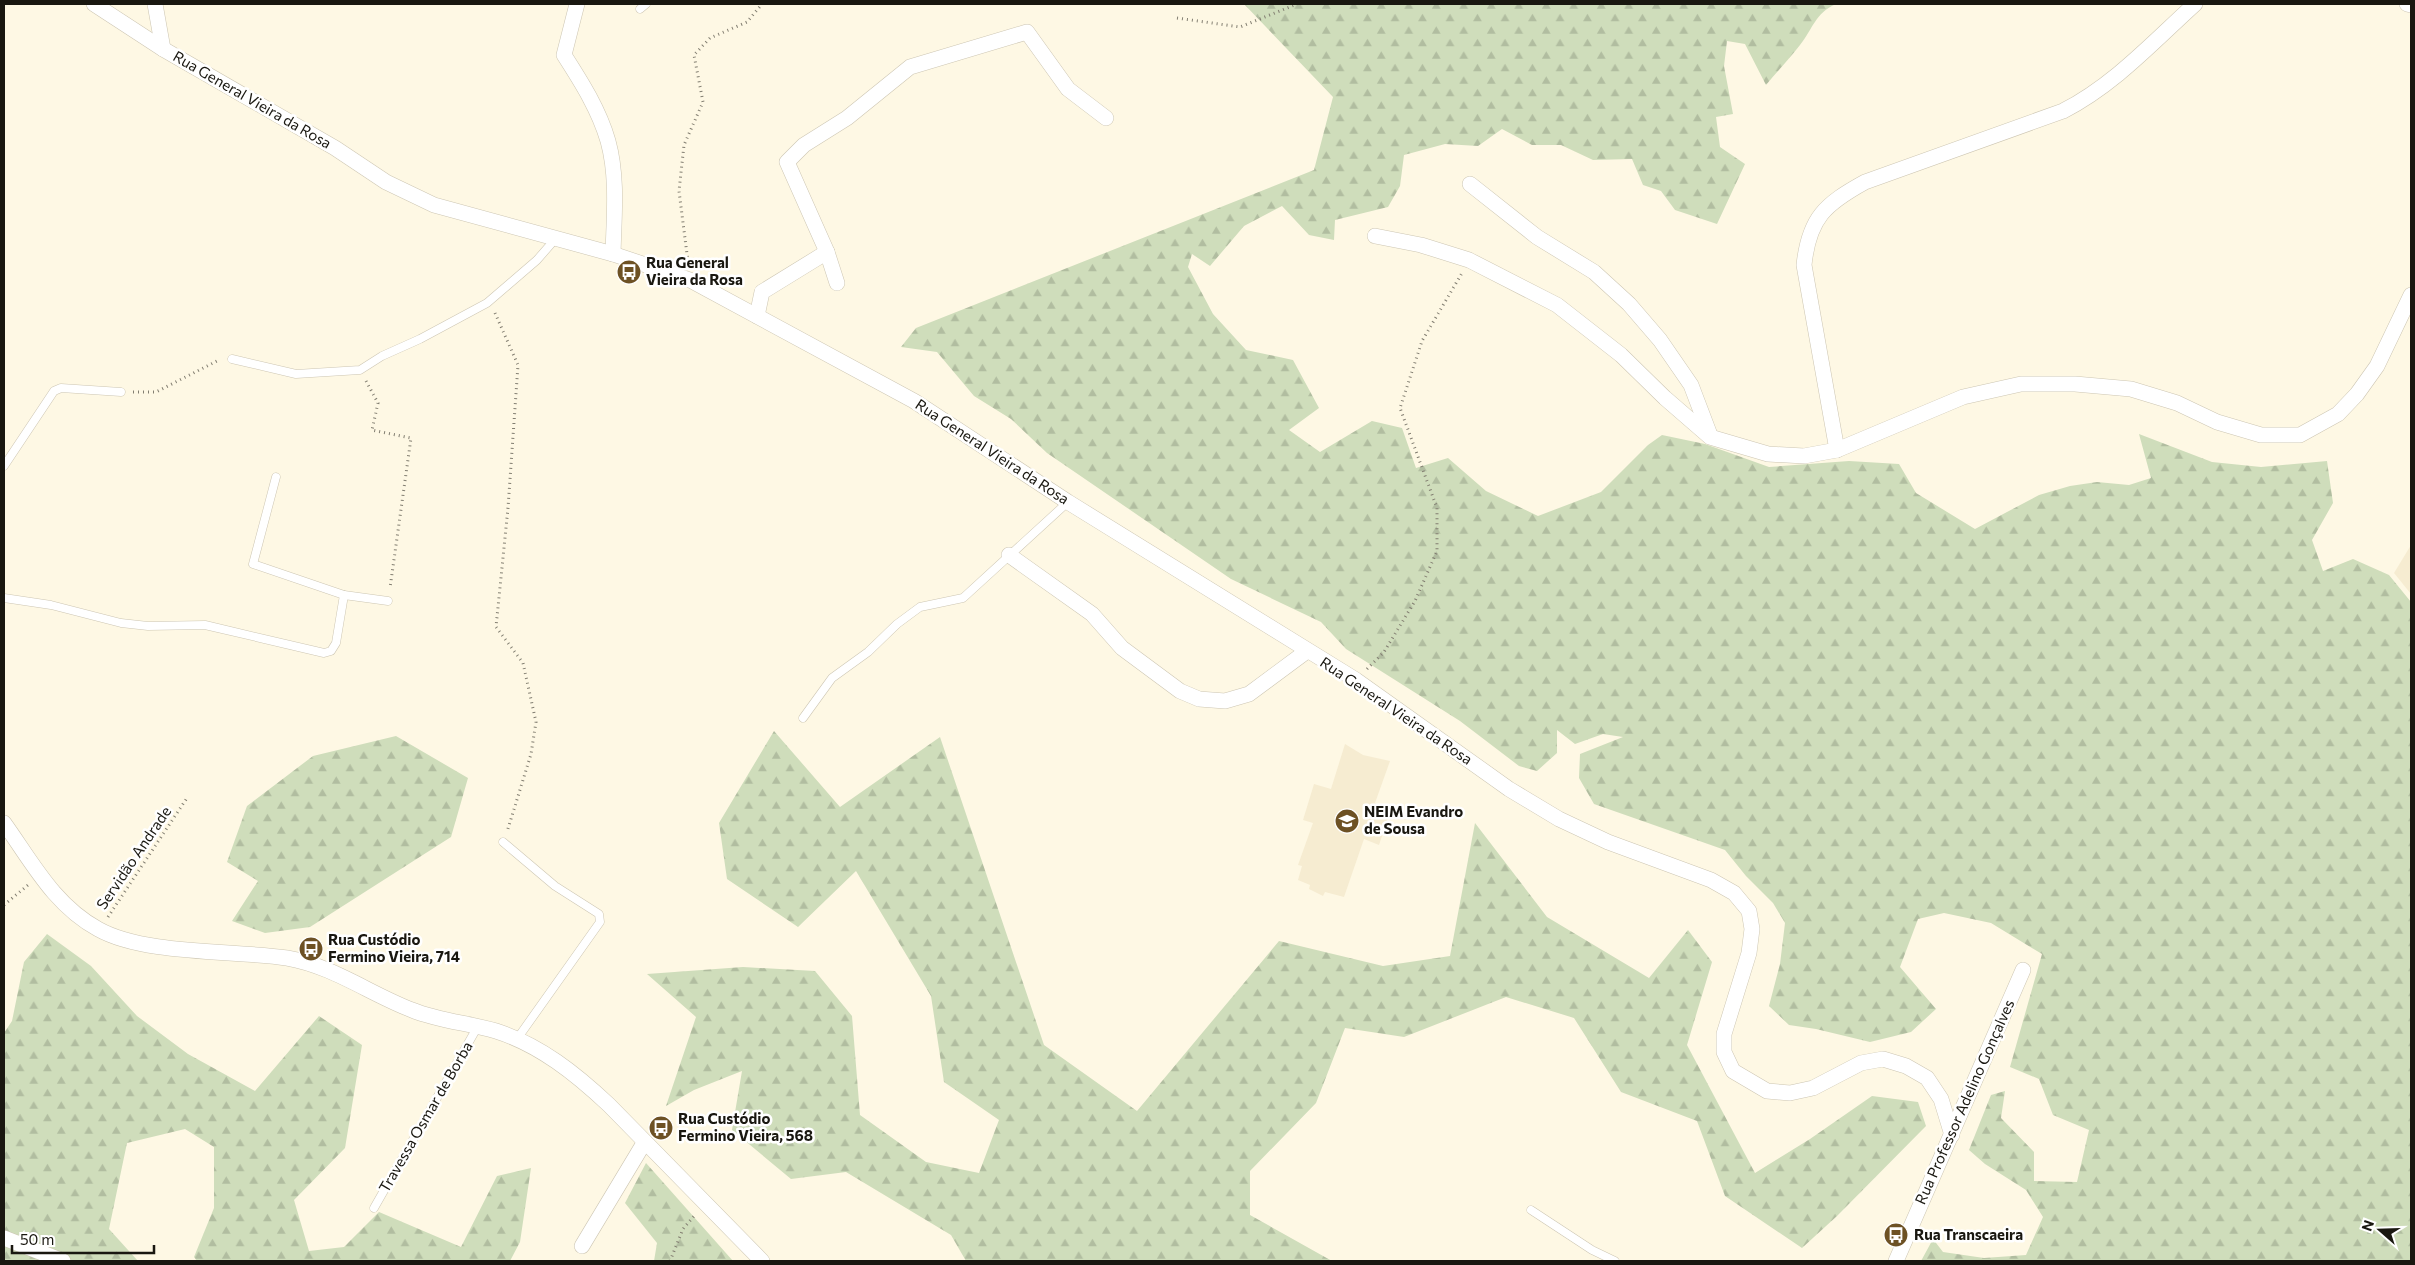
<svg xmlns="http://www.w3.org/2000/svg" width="2415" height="1265" viewBox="0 0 2415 1265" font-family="Commissioner,sans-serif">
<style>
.built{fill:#f6ecd1}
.forest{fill:url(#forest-firs)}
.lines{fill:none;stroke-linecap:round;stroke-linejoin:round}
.service-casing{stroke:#cdc6b3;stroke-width:9}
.minor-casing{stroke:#cdc6b3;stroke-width:16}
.path{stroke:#827e71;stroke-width:3;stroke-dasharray:1 4;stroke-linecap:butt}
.service{stroke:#fff;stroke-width:8}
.minor{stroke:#fff;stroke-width:15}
.labels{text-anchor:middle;stroke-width:5;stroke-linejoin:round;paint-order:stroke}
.street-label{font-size:15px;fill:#191710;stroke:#fff}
.poi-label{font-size:15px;font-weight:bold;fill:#191710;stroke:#fff;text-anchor:start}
</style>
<defs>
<pattern id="forest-firs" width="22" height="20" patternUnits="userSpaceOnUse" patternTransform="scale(1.25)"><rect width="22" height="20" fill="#cfddbb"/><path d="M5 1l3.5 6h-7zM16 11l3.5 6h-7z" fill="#b1bda0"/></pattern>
</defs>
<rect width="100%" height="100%" fill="#fef8e4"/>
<g class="built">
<path d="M2411,545V594L2394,573Z"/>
<path d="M1345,744L1363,755L1390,761L1375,803L1391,809L1379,845L1364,839L1344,897L1325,892L1323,896L1309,889L1310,885L1298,880L1302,866L1298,865L1313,823L1303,820L1314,784L1331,789Z"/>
</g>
<g class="forest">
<path d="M1244,4H1836C1815,13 1813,29 1800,45C1789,59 1777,72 1766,85L1745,44L1727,41L1724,66L1733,114L1716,117L1720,147L1745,164L1717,224L1675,210L1661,191L1643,185L1632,159L1593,160L1561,145H1532L1502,129L1478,146L1445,144L1404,155L1400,186L1388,207L1335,220L1334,240L1309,235L1282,206L1244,226L1210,266L1192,254L1188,267L1213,314L1246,350L1293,360L1319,408L1289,430L1320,452L1372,421L1402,428L1416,468L1448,458L1486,491L1538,516L1601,492L1648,445L1662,435L1705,444L1769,467L1849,461L1899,464L1916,493L1975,529L2039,495L2070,486L2097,482L2129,485L2151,478L2139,434L2212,462L2261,467L2327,461L2333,503L2312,540L2323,571L2353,559L2389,575L2411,602V1261H1921L1933,1239L1943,1252L1984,1258L2026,1255L2043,1217L2026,1190L1985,1164L1969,1150L1991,1095L2005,1091L2001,1118L2034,1152V1181L2077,1182L2089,1130L2053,1115L2039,1079L2010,1067L2042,954L1991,923L1944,913L1918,919L1900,967L1936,1009L1911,1032L1870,1042L1816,1029L1789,1025L1769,1006L1780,964L1785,923L1773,903L1746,876L1725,850L1594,804L1579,778L1580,754L1623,737L1603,734L1575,744L1557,730V753L1537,771L1519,766L1460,721L1346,649L1321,622L1231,579L1047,453L1011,419L974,396L937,352L901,347L916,328L1314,170L1333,97Z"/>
<path d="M774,731L840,807L940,737L1044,1045L1137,1111L1279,941L1383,966L1450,956L1475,823L1547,917L1649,978L1688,930L1712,962L1687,1045L1755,1173L1810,1139L1872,1096L1918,1102L1926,1126L1837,1216L1802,1248L1725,1196L1697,1121L1621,1092L1574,1018L1506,997L1404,1037L1345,1028L1316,1103L1250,1171V1215L1332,1261H966L951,1235L846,1172L791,1179L732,1130L742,1071L694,1090L666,1106L696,1017L647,974L743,967L815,971L852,1016L860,1115L926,1162L979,1173L999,1120L944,1082L931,996L856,871L798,927L727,879L719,823Z"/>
<path d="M396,736L468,778L451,837L310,927L265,933L232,921L258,881L227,862L247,806L313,756Z"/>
<path d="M47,934L91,966L137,1016L188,1054L255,1091L319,1016L362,1045L345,1148L294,1200L309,1251L344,1247L379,1212L461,1247L497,1176L531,1168L520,1242L510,1261H197L194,1257L214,1208V1147L185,1129L127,1143L109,1229L138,1261H4V1033L12,1021L24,962Z"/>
<path d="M646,1163L733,1261H654L657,1243L625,1203Z"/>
</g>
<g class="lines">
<defs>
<g id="service">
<path d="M640,9L646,4"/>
<path d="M232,359L296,374L360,370L382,356L420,339L487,303L537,260L557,237"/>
<path d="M4,466L54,391L61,388L121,392"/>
<path d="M344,595L388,601"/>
<path d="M4,598L51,605L121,623L148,626L205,625L324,653L331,651L336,643L344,595L253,564L276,477"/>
<path d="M803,718L832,678L868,652L897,624L920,607L963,598L1068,502"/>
<path d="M503,842L555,886L599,914L600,922L517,1039"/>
<path d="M374,1208L478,1026"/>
<path d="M1531,1210L1592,1250L1615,1261"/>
</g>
<g id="minor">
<path d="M94,4L163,49L335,148L386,182L434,205L613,254L690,280L914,401L1068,502L1356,680L1509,789L1559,819L1608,842L1711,880L1734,893L1749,911L1752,929L1749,953L1724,1034V1052L1733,1071L1767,1091L1790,1093L1813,1088L1861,1063L1883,1059L1906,1066L1927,1078L1941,1099L1952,1135"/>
<path d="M155,4L163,49"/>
<path d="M577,4L564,55C582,83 599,110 608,141C618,177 614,217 613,254"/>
<path d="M2407,4L2411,5"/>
<path d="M1470,184L1537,237L1594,272L1629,304L1660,340L1691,385L1710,435"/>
<path d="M1375,236L1421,245L1469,260L1557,305L1621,355L1665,398L1710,437L1768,454L1804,456L1837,450L1963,397L2021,384H2075L2131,389L2177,403L2217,422L2261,435H2300L2338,414L2357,394L2377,366L2411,295"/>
<path d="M837,283L827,252L787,162L804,145L847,118L910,67L1027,32L1068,89L1106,118"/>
<path d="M757,316L762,292L827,252"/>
<path d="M1837,450L1804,265C1809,218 1825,204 1865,182L2063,111C2114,85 2153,42 2195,4"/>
<path d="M1009,555L1092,614L1122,648L1180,691L1199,699L1225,701L1249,694L1307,651"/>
<path d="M4,823C32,862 54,905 98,929C144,955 233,950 287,958C333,966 370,994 412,1010C439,1021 469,1023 496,1031C540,1045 576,1074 609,1105L762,1261"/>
<path d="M4,1238L63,1261"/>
<path d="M582,1246L644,1143"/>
<path d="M1896,1261L2023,970"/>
</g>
</defs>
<use href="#service" class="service-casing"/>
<use href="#minor" class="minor-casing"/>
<g class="path">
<path d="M1177,18L1240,27L1297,4"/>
<path d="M688,262L679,191L684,145L703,102L694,55L710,38L747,22L762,4"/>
<path d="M495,313L518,365L508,508L496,627L523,663L536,722L531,754L507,832"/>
<path d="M366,381L378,403L372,430L411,438L390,588"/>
<path d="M133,392H156L219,360"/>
<path d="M1367,669L1384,652L1415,601L1437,551V508L1400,408L1422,341L1462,273"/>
<path d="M4,905L28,885"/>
<path d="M108,917L187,798"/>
<path d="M670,1261L683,1229L694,1216"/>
</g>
<use href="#service" class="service"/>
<use href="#minor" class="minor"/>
</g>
<defs>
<symbol id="bus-disc" viewBox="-11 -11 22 22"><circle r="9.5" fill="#6d5124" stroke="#fff"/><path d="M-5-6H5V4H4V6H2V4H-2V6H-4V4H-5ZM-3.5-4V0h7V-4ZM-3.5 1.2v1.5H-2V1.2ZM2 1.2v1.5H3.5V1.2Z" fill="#fff"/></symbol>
<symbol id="school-disc" viewBox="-11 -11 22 22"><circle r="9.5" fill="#6d5124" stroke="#fff"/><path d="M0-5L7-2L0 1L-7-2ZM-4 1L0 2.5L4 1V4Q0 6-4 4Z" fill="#fff"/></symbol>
</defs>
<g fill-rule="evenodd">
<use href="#bus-disc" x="615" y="258" width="28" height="28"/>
<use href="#school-disc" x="1333" y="807" width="28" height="28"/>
<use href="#bus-disc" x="297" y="935" width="28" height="28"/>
<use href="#bus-disc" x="647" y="1114" width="28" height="28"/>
<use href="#bus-disc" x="1882" y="1221" width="28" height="28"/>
</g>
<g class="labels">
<g class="street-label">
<text transform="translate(252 100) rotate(30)" y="5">Rua General Vieira da Rosa</text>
<text transform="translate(992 452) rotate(33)" y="5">Rua General Vieira da Rosa</text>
<text transform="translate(1396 711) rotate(34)" y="5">Rua General Vieira da Rosa</text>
<text transform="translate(134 858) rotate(-56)" y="5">Servidão Andrade</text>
<text transform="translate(1965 1102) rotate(-66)" y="5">Rua Professor Adelino Gonçalves</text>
<text transform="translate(426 1117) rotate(-60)" y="5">Travessa Osmar de Borba</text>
</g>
<g class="poi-label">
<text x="646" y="268">Rua General<tspan x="646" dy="17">Vieira da Rosa</tspan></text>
<text x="1364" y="817">NEIM Evandro<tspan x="1364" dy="17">de Sousa</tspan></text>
<text x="328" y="945">Rua Custódio<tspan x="328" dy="17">Fermino Vieira, 714</tspan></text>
<text x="678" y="1124">Rua Custódio<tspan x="678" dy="17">Fermino Vieira, 568</tspan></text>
<text x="1914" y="1240">Rua Transcaeira</text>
</g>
</g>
<rect width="2415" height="1265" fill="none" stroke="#191710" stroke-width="10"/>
<g transform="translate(2380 1230) rotate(290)" stroke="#ffffff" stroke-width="4" paint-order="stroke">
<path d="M0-4L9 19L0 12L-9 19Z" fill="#191710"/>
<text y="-8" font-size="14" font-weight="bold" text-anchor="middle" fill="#191710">N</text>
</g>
<path d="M12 1245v8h142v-8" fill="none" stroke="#191710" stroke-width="2.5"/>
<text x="20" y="1245" font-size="15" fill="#191710" stroke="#ffffff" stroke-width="4" paint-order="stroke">50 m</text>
</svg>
